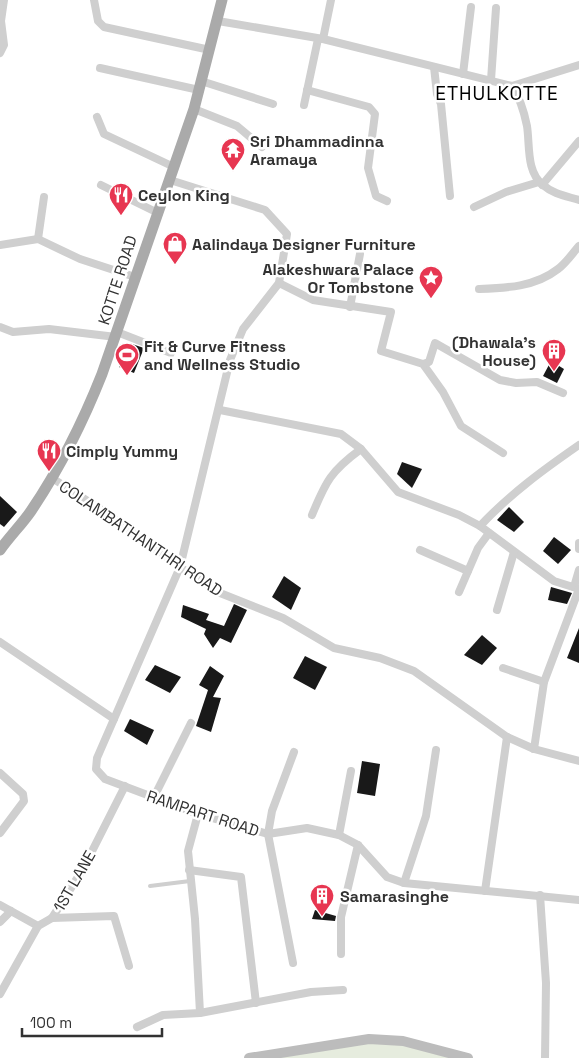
<svg xmlns="http://www.w3.org/2000/svg" width="579" height="1058" viewBox="0 0 579 1058" font-family="'Space Grotesk',sans-serif">
<style>
.green{fill:#e6ecde}
.building{fill:#191919}
.lines{fill:none;stroke-linecap:round;stroke-linejoin:round}
.lane{stroke:#cfcfcf;stroke-width:4}
.street{stroke:#cfcfcf;stroke-width:8}
.secondary{stroke:#bcbcbc;stroke-width:10}
.primary{stroke:#aaa;stroke-width:11}
.labels{text-anchor:middle;stroke-width:5;stroke-linejoin:round;paint-order:stroke}
.poi-label{font-size:16px;font-weight:bold;fill:#323232;stroke:#fff;text-anchor:start}
.street-label{font-size:16px;fill:#323232;stroke:#fff}
.quarter-label{font-size:19px;letter-spacing:1px;fill:#000;stroke:#fff}
</style>
<rect width="100%" height="100%" fill="#fff"/>
<path class="green" d="M369,1039L468,1058H249Z"/>
<g class="building">
<path d="M129,343L144,348L134,373L119,367Z"/>
<path d="M551,361L564,369L557,383L543,376Z"/>
<path d="M402,462L422,469L412,488L397,474Z"/>
<path d="M0,496L17,512L4,527L0,524Z"/>
<path d="M509,507L524,522L514,532L497,520Z"/>
<path d="M554,537L571,550L558,564L543,551Z"/>
<path d="M284,576L301,588L291,610L272,597Z"/>
<path d="M551,587L572,593L567,604L548,600Z"/>
<path d="M234,604L247,610L231,643L220,638L213,648L204,634L206,629L181,617L183,605L209,614L206,620L224,626Z"/>
<path d="M579,628V663L567,658Z"/>
<path d="M482,635L497,648L482,665L464,655Z"/>
<path d="M305,656L327,667L315,690L293,678Z"/>
<path d="M155,665L181,677L170,693L145,680Z"/>
<path d="M210,666L224,676L213,697L221,698L211,732L196,726L208,690L199,685Z"/>
<path d="M130,719L154,730L147,745L124,731Z"/>
<path d="M362,761L380,764L375,796L357,793Z"/>
<path d="M315,910L336,916L335,921L312,919Z"/>
</g>
<g class="lines">
<path class="lane" d="M150,886L190,881"/>
<g class="street">
<path d="M94,0L98,21L104,27L210,50"/>
<path d="M218,21L323,39L512,86C520,98 524,111 527,126C530,145 526,172 543,185C553,194 566,196 579,200"/>
<path d="M323,39L331,0"/>
<path d="M0,53L4,45L1,21L4,0"/>
<path d="M434,67L437,94L441,104L450,196"/>
<path d="M100,68L199,90"/>
<path d="M463,74L471,7"/>
<path d="M491,80L496,8"/>
<path d="M201,81L273,104"/>
<path d="M512,86L579,65"/>
<path d="M307,90L369,107L375,114L368,168L376,196L387,201"/>
<path d="M304,105L318,39"/>
<path d="M194,109L237,126L262,147"/>
<path d="M97,117L104,134L174,167"/>
<path d="M101,185L158,213"/>
<path d="M542,185L579,141"/>
<path d="M474,207L506,192L539,182"/>
<path d="M38,239L44,197"/>
<path d="M0,245L38,239L80,259L135,277"/>
<path d="M279,283L313,300L391,312L381,351L423,364L443,392L461,426L503,453"/>
<path d="M479,289C506,288 535,287 558,269C566,263 572,254 579,246"/>
<path d="M350,307L360,254"/>
<path d="M0,327L13,332L49,329L116,337"/>
<path d="M117,332L171,353"/>
<path d="M423,364L429,362L435,343L500,380L516,383L537,382L563,393"/>
<path d="M220,410L341,434L361,449L398,492L459,515L480,526L554,581L579,589"/>
<path d="M52,478L102,510L180,567L220,593L283,618L334,648L380,658L414,671L507,737L534,749L579,761"/>
<path d="M312,515C326,481 331,471 361,449"/>
<path d="M480,526C510,494 543,470 579,445"/>
<path d="M579,543V549"/>
<path d="M420,550L468,571"/>
<path d="M574,587L579,570"/>
<path d="M459,592L478,548L489,533"/>
<path d="M497,610L514,552"/>
<path d="M0,642L114,719L97,758L96,769L105,779L198,814L268,834L307,828L339,835L358,845L387,877L404,883L579,900"/>
<path d="M503,668L544,682"/>
<path d="M114,719L180,567L230,360L243,329L279,283L287,234L265,210L170,180"/>
<path d="M534,749L544,682L579,589"/>
<path d="M0,773L23,794L24,801L0,833"/>
<path d="M154,797L191,723"/>
<path d="M198,814L188,851L195,919L200,1013"/>
<path d="M339,835L351,771"/>
<path d="M189,870L241,877L256,1003"/>
<path d="M404,883L426,816L436,750"/>
<path d="M485,891L507,737"/>
<path d="M540,895L546,983L545,1058"/>
<path d="M0,905L38,926"/>
<path d="M52,918L114,916L129,966"/>
<path d="M0,922L11,911"/>
<path d="M341,954V917L358,845"/>
<path d="M293,963L268,834L272,811L294,752"/>
<path d="M0,994L38,926L52,918L83,869L125,786"/>
<path d="M137,1027L163,1015L200,1013L311,992L343,990"/>
</g>
<path class="secondary" d="M249,1058L369,1039L403,1041L468,1058"/>
<path class="primary" d="M0,550C10,536 22,524 31,511C60,468 83,422 102,374L194,109L222,0"/>
</g>
<defs>
<symbol id="temple-pin" viewBox="-11 -11 22 30"><path d="M0 17L-7.5 6A9.5 9.5 0 1 1 7.5 6Z" fill="#e73651" stroke="#fff"/><path d="M0-6L5-2H3V0L6.5 2.5H4V6H1.5V3h-3V6H-4V2.5H-6.5L-3 0V-2H-5Z" fill="#fff"/></symbol>
<symbol id="restaurant-pin" viewBox="-11 -11 22 30"><path d="M0 17L-7.5 6A9.5 9.5 0 1 1 7.5 6Z" fill="#e73651" stroke="#fff"/><path d="M-5-6h1v4h1v-4h1v4h1v-4h1v5L-1.5 .5V6h-2V.5L-5-1ZM5-6V6H3V1.5H1.5Q1.5-4 5-6Z" fill="#fff"/></symbol>
<symbol id="shop-pin" viewBox="-11 -11 22 30"><path d="M0 17L-7.5 6A9.5 9.5 0 1 1 7.5 6Z" fill="#e73651" stroke="#fff"/><path d="M-5-2.5h2.3a2.7 3.5 0 0 1 5.4 0H5L5.5 6h-11ZM-1.5-2.5h3a1.5 2.3 0 0 0-3 0Z" fill="#fff"/></symbol>
<symbol id="sight-pin" viewBox="-11 -11 22 30"><path d="M0 17L-7.5 6A9.5 9.5 0 1 1 7.5 6Z" fill="#e73651" stroke="#fff"/><path d="M0-6L1.8-2.2L6-1.7L2.9 1.2L3.7 5.4L0 3.3L-3.7 5.4L-2.9 1.2L-6-1.7L-1.8-2.2Z" fill="#fff"/></symbol>
<symbol id="building-pin" viewBox="-11 -11 22 30"><path d="M0 17L-7.5 6A9.5 9.5 0 1 1 7.5 6Z" fill="#e73651" stroke="#fff"/><path d="M-4-6H4V6H1V3H-1V6H-4ZM-2.5-4.3h1.7v1.8h-1.7ZM.8-4.3h1.7v1.8H.8ZM-2.5-1h1.7V.8h-1.7ZM.8-1h1.7V.8H.8Z" fill="#fff"/></symbol>
<symbol id="stadium-pin" viewBox="-11 -11 22 30"><path d="M0 17L-7.5 6A9.5 9.5 0 1 1 7.5 6Z" fill="#e73651" stroke="#fff"/><path d="M0-5a6.5 5 0 1 0 0 10a6.5 5 0 1 0 0-10ZM-3.5-1.8h7v3.6h-7Z" fill="#fff"/></symbol>
</defs>
<g fill-rule="evenodd">
<use href="#temple-pin" x="219" y="136" width="28" height="38"/>
<use href="#restaurant-pin" x="107" y="181" width="28" height="38"/>
<use href="#shop-pin" x="161" y="230" width="28" height="38"/>
<use href="#sight-pin" x="417" y="264" width="28" height="38"/>
<use href="#building-pin" x="540" y="337" width="28" height="38"/>
<use href="#stadium-pin" x="113" y="341" width="28" height="38"/>
<use href="#restaurant-pin" x="35" y="437" width="28" height="38"/>
<use href="#building-pin" x="308" y="882" width="28" height="38"/>
</g>
<g class="labels">
<g class="poi-label">
<text x="250" y="147">Sri Dhammadinna<tspan x="250" dy="18">Aramaya</tspan></text>
<text x="138" y="201">Ceylon King</text>
<text x="192" y="250">Aalindaya Designer Furniture</text>
<text x="414" y="275" text-anchor="end">Alakeshwara Palace<tspan x="414" dy="18">Or Tombstone</tspan></text>
<text x="536" y="348" text-anchor="end">(Dhawala's<tspan x="536" dy="18">House)</tspan></text>
<text x="144" y="352">Fit &amp; Curve Fitness<tspan x="144" dy="18">and Wellness Studio</tspan></text>
<text x="66" y="457">Cimply Yummy</text>
<text x="340" y="902">Samarasinghe</text>
</g>
<g class="street-label">
<text transform="translate(117 280) rotate(-72)" y="6">KOTTE ROAD</text>
<text transform="translate(141 538) rotate(34)" y="6">COLAMBATHANTHRI ROAD</text>
<text transform="translate(203 813) rotate(18)" y="6">RAMPART ROAD</text>
<text transform="translate(74 881) rotate(-60)" y="6">1ST LANE</text>
</g>
<g class="quarter-label">
<text x="497" y="100">ETHULKOTTE</text>
</g>
</g>
<path d="M22 1028v8h140v-8" fill="none" stroke="#323232" stroke-width="2.5"/>
<text x="30" y="1028" font-size="15" fill="#323232" stroke="#ffffff" stroke-width="4" paint-order="stroke">100 m</text>
</svg>
